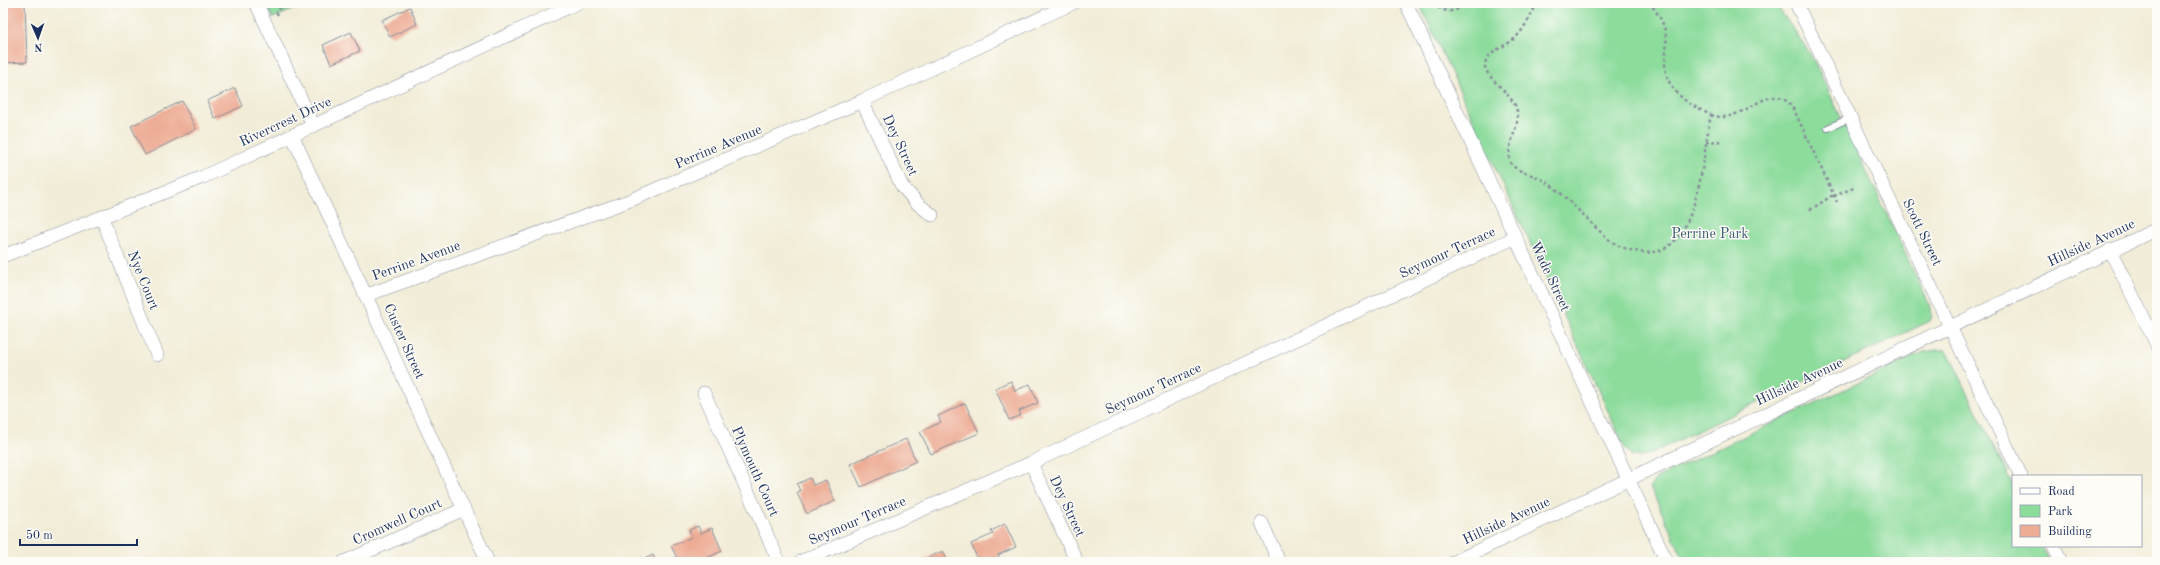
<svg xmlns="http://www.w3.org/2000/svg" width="2160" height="565" viewBox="0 0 2160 565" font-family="'Old Standard TT',serif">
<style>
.green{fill:#8cdc9c;stroke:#54867d}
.building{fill:#edac94}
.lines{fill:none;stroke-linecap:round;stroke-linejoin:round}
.service-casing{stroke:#868e9b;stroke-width:8}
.minor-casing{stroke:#868e9b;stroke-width:14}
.path{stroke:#868e9b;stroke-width:2.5;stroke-dasharray:3 3;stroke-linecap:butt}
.service{stroke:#fff;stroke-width:6}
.minor{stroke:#fff;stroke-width:13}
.labels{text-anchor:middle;stroke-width:3;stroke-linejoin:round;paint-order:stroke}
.street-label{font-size:14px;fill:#1b2f5e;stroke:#fdfcf7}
.park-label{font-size:14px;fill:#375a6e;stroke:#fdfcf7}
</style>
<rect width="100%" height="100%" fill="#fdfcf7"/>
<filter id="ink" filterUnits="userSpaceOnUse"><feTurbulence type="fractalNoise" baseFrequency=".025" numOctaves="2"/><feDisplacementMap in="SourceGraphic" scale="8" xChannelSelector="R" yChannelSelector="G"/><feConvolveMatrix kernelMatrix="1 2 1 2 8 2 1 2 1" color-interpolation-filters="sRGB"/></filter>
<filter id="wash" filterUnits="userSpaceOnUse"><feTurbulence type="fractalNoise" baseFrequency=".012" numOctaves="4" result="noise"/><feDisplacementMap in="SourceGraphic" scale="16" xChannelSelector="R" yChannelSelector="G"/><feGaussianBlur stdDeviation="0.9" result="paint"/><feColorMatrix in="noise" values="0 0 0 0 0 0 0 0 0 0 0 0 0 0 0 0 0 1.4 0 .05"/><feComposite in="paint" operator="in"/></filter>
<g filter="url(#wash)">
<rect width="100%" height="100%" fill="#f2edd8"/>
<g class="green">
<path d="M266,3H308L273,18Z"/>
<path d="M1419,3H1775L1809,52L1819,71L1931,308L1932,316L1930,321L1643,457L1632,456L1625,448Z"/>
<path d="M1936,350H1947L2013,486V546H2042L2050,562H1685L1650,487L1656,478L1924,352Z"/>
</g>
<g id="blocks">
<g class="building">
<path d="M3,3H25L27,62L3,63Z"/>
<path d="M410,7L417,24L390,37L382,20Z"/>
<path d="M351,32L360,51L331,64L323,45Z"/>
<path d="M235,88L243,106L215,119L207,101Z"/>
<path d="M182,101L196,129L145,155L131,126Z"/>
<path d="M1011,381L1015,391L1030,384L1038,403L1019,411L1021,415L1009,420L995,388Z"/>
<path d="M965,403L979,433L931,454L920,432L941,422L938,416Z"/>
<path d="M906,439L916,461L861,487L850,464Z"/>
<path d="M810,478L813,485L826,480L835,501L807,514L797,493L800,491L797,484Z"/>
<path d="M1005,524L1016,547L998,555L1001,562H987L986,559L979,562L971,544L993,534L991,531Z"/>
<path d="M698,526L701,533L712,528L722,551L702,560V559L694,562H679L671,546L692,537L689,530Z"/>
<path d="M943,551L948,562H918Z"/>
<path d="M653,555L656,562H638Z"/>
</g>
</g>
</g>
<g filter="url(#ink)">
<use href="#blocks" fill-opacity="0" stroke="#868e9b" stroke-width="1"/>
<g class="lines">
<defs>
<path id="service" d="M1828,128L1850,118"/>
<g id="minor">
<path d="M256,3L313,125"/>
<path d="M1406,3L1667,562"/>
<path d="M1796,3L2021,476"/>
<path d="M862,101L902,186L918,204L932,215"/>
<path d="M292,135L488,562"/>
<path d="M102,218L157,355"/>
<path d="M2110,250L2157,345"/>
<path d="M3,256L203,177L577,3"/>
<path d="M367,295L631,200L862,101L1073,3"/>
<path d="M704,393L779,562"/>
<path d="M1031,463L1077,562"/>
<path d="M1262,523L1279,562"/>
<path d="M2054,546L2061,562"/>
<path d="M344,562L464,509"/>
<path d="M800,562L1031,463L1516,237"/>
<path d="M1454,562L2157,229"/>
</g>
</defs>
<use href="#service" class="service-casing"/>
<use href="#minor" class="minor-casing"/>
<g class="path">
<path d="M1434,3C1442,14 1458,13 1466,3"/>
<path d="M1537,3C1531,15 1524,30 1514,39C1506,46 1487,52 1485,64C1483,77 1514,94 1517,111C1520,129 1504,147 1511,164C1519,173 1533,174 1543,180C1555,187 1566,198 1576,208C1589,219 1600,234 1614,243C1621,248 1631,250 1640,252C1700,262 1702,154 1711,115C1689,105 1665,91 1665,63C1666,51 1668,38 1664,27C1661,18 1655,10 1650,3"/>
<path d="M278,15L277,13L282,3"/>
<path d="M1711,115C1745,128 1772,71 1795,112L1837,202"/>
<path d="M1706,142L1719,141V143"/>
<path d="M1834,196L1856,187"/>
<path d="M1810,210L1833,195"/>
</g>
<use href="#service" class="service"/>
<use href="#minor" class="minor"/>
</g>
</g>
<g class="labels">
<g class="street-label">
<text transform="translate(285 121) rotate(-25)" y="5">Rivercrest Drive</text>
<text transform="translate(901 145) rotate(65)" y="5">Dey Street</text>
<text transform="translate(718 146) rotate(-23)" y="5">Perrine Avenue</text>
<text transform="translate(1923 232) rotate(64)" y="5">Scott Street</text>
<text transform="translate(2091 242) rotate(-25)" y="5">Hillside Avenue</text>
<text transform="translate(1447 252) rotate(-25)" y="5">Seymour Terrace</text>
<text transform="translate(416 260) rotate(-20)" y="5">Perrine Avenue</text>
<text transform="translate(1551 276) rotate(65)" y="5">Wade Street</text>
<text transform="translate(144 280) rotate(68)" y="5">Nye Court</text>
<text transform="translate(405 341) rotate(66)" y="5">Custer Street</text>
<text transform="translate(1799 381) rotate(-25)" y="5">Hillside Avenue</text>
<text transform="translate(1153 388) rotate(-25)" y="5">Seymour Terrace</text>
<text transform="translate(756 471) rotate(66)" y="5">Plymouth Court</text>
<text transform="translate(1068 506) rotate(65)" y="5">Dey Street</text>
<text transform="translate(857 520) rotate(-23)" y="5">Seymour Terrace</text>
<text transform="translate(1506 520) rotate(-25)" y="5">Hillside Avenue</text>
<text transform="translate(397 521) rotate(-24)" y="5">Cromwell Court</text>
</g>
<g class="park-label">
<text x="1710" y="238">Perrine Park</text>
</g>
</g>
<rect width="2160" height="565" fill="none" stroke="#fdfcf7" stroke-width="16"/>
<rect x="2012" y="475" width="130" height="72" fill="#fdfcf7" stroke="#a3aaba"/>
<rect x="2020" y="488" width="20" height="6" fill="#ffffff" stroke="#a3aaba"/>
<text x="2048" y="495" font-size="12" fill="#1b2f5e">Road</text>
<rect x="2020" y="505" width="20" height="12" fill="#8cdc9c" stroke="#a3aaba"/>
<text x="2048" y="515" font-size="12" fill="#1b2f5e">Park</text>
<rect x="2020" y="525" width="20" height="12" fill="#edac94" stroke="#a3aaba"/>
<text x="2048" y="535" font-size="12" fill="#1b2f5e">Building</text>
<g transform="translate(38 38) rotate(178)" stroke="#fdfcf7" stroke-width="3" paint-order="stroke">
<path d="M0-3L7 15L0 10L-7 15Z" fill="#1b2f5e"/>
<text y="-6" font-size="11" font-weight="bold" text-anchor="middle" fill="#1b2f5e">N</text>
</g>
<path d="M20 539v6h117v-6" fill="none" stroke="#1b2f5e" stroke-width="2"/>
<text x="26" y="539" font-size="12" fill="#1b2f5e" stroke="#fdfcf7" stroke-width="3" paint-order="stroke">50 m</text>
</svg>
